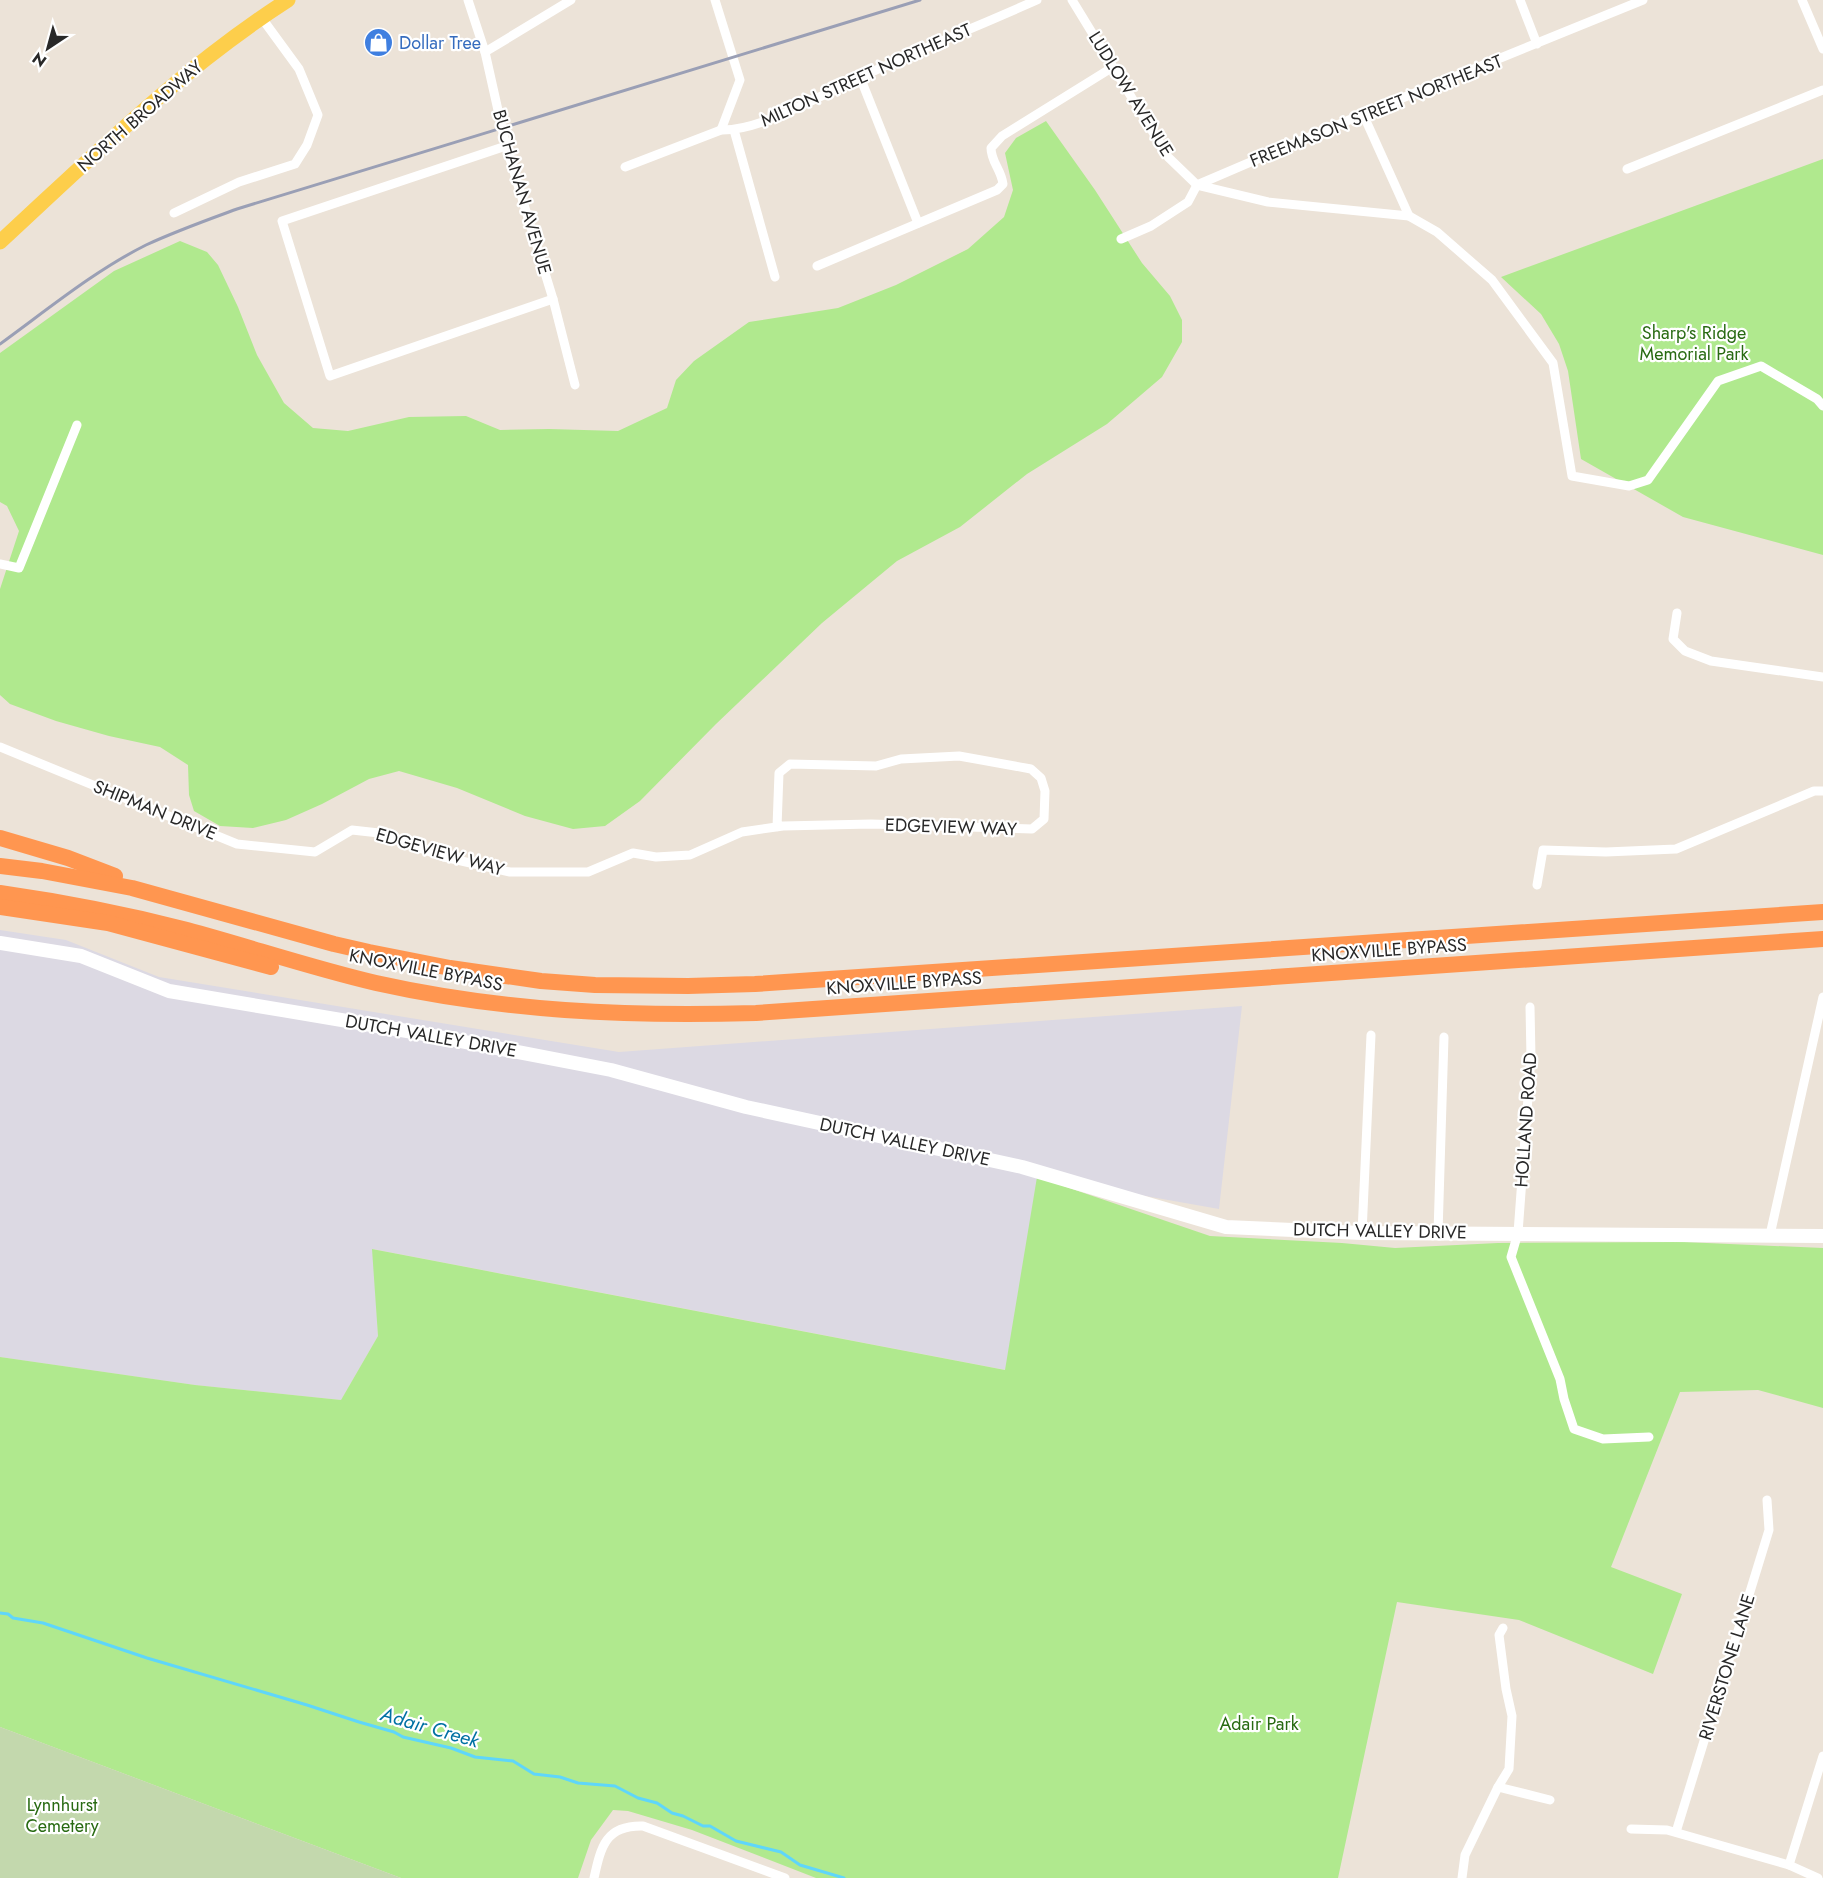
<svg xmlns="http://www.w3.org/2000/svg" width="1823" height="1878" viewBox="0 0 1823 1878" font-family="Jost,sans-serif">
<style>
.industrial{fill:#dcd9e3}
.green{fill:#b0e98e}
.cemetery{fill:#c3d8ad}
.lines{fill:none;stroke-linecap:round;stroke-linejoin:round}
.stream{stroke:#5fd6fa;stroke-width:3}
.street{stroke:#fff;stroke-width:9}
.secondary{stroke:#fff;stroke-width:14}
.primary{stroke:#fdce4b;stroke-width:15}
.highway{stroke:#ff9650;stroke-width:16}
.rail{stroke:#9a9fb5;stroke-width:3}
.labels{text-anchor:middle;stroke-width:4.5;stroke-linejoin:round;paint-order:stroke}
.shop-label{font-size:18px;fill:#366cbe;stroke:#fff;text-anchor:start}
.street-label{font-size:18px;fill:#282828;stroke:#fff}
.park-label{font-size:18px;fill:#286a12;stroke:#fff}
.water-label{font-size:20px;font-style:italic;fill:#0171a3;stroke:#fff}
</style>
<rect width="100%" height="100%" fill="#ece3d8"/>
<path class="industrial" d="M0,930L66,940L159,977L619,1052L1242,1006L1219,1209L1038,1177L1006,1370L373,1249L378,1336L341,1400L195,1385L0,1357Z"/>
<g class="green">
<path d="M1046,121L1095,190L1142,263L1170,296L1182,320V342L1162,377L1107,424L1027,474L960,527L897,561L822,623L716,724L640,801L605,826L573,829L525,816L457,788L399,771L369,779L322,804L286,820L253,828L220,826L194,811L189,795L188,765L160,747L109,736L56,721L10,704L0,695V589L19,531L7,506L0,502V353L114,271L180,241L207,252L218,265L238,307L257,355L284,403L313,428L348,431L409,417L466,416L500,430L549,429L618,431L667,408L676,380L694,361L749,322L838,308L896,285L968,249L1004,217L1013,190L1005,153L1016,138Z"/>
<path d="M1823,159V555L1683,517L1581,459L1568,371L1559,344L1541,314L1501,277Z"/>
<path d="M1037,1177L1210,1236L1342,1243L1395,1248L1498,1243L1684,1242L1823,1248V1408L1758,1390L1680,1392L1611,1567L1682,1594L1653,1674L1519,1620L1397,1602L1338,1878H816L692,1830L628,1811L613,1810L591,1840L578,1878H401L0,1727V1357L195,1385L341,1400L378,1336L372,1249L1005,1370Z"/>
</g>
<path class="cemetery" d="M0,1727L401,1878H0Z"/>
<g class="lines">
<path class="stream" d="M0,1613L8,1614L13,1618L43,1623L147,1658L307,1705L359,1722L394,1732L403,1737L451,1748L475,1757L513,1761L534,1774L560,1777L578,1783L615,1786L638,1798L657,1803L672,1813L683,1816L703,1826H710L736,1841L781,1852L800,1865L844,1878"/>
<g class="street">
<path d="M468,0L485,52L506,146L553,299L575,385"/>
<path d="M715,0L740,80L721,130"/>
<path d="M1072,0L1168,157L1197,185L1268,202L1409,216L1437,232L1492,280L1553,363L1572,476L1629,486L1648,480L1718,381L1761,366L1817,399L1823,406"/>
<path d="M1520,0L1537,44"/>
<path d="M1802,0L1823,49"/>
<path d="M485,52L571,0"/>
<path d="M860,77L918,223"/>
<path d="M1363,114L1409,216"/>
<path d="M734,130L775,277"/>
<path d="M506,146L282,221L330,376L553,299"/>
<path d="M625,167L721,130C762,131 822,94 861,77C919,50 978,26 1037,0"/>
<path d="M1627,169L1823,90"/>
<path d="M174,213L239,182L295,164L307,145L318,115L299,69L261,17"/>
<path d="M1121,239L1151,226L1188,202L1197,185L1363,114L1643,0"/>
<path d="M817,266L997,190L1003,184C1001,169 991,162 991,148L1002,136L1113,67"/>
<path d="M0,564L19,568L77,425"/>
<path d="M1677,613L1673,639L1685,651L1711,661L1823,677"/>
<path d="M0,747L237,844L315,852L352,830L379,833L444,857L510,872H588L633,853L656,857L690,855L742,832L783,826L871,824L1032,829L1044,819L1045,791L1041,778L1031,769L959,756L901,759L876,766L790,764L779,773L777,827"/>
<path d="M1537,885L1543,850L1606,852L1676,849L1814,791H1823"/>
<path d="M1530,1007L1531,1057L1518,1233L1511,1257L1560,1379L1564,1399L1574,1429L1603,1439L1649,1437"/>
<path d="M1362,1233L1371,1035"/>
<path d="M1438,1233L1444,1037"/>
<path d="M1770,1235L1823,997"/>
<path d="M1498,1787L1550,1800"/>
<path d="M1631,1829L1667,1830L1789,1865L1818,1878"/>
<path d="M1676,1832L1769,1530L1767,1500"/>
<path d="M1789,1865L1823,1756"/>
<path d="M594,1878C601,1846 606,1825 643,1826L785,1878"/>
<path d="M1462,1878L1465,1855L1498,1787L1509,1769L1512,1716L1506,1689L1499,1635L1503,1628"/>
</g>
<path class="secondary" d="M0,943L81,956L169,991L413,1032L611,1070L746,1107L1022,1167L1226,1227L1362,1233L1823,1236"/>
<path class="primary" d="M0,242C92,157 182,68 288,0"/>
<g class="highway">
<path d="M0,838L68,858L115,876"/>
<path d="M0,866L42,871L132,888L334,944L369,952L450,968L541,981L595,985L688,986L755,984L1823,912"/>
<path d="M0,893C63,902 125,914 187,930C250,947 312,968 376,983C502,1011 627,1017 756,1013L1823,939"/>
<path d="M0,907L108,923L271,967"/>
</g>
<path class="rail" d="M0,344C47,310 94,271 146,245C176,231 207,220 237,209L920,0"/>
</g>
<defs>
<symbol id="shop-disc" viewBox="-11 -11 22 22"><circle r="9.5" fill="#3f7fe0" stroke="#fff"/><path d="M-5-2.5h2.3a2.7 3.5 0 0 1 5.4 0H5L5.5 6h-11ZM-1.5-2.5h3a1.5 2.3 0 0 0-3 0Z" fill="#fff"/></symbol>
</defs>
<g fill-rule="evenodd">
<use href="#shop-disc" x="362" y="26" width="33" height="33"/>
</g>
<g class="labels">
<g class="shop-label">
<text x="399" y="49">Dollar Tree</text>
</g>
<g class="street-label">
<text transform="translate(866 75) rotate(-24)" y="6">MILTON STREET NORTHEAST</text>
<text transform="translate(1131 94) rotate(58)" y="6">LUDLOW AVENUE</text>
<text transform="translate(1376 111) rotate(-22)" y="6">FREEMASON STREET NORTHEAST</text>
<text transform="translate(140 116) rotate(-41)" y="6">NORTH BROADWAY</text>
<text transform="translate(522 192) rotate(74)" y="6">BUCHANAN AVENUE</text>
<text transform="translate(155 810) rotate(22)" y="6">SHIPMAN DRIVE</text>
<text transform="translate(951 827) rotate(2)" y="6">EDGEVIEW WAY</text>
<text transform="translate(440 852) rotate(16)" y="6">EDGEVIEW WAY</text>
<text transform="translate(1389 950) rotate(-4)" y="6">KNOXVILLE BYPASS</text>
<text transform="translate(426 970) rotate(11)" y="6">KNOXVILLE BYPASS</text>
<text transform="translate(904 983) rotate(-4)" y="6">KNOXVILLE BYPASS</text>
<text transform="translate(431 1036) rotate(10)" y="6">DUTCH VALLEY DRIVE</text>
<text transform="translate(1526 1120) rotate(-86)" y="6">HOLLAND ROAD</text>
<text transform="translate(905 1142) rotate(12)" y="6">DUTCH VALLEY DRIVE</text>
<text transform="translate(1380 1231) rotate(1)" y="6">DUTCH VALLEY DRIVE</text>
<text transform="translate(1727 1667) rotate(-73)" y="6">RIVERSTONE LANE</text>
</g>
<g class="park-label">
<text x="1694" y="339">Sharp's Ridge<tspan x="1694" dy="21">Memorial Park</tspan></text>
<text x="1259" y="1730">Adair Park</text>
<text x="62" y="1811">Lynnhurst<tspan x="62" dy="21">Cemetery</tspan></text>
</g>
<g class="water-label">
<text transform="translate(430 1727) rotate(16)" y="7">Adair Creek</text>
</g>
</g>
<g transform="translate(48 48) rotate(216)" stroke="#ffffff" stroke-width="4.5" paint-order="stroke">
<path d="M0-4.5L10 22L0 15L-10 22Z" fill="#282828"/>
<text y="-9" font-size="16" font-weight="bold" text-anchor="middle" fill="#282828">N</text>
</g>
</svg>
